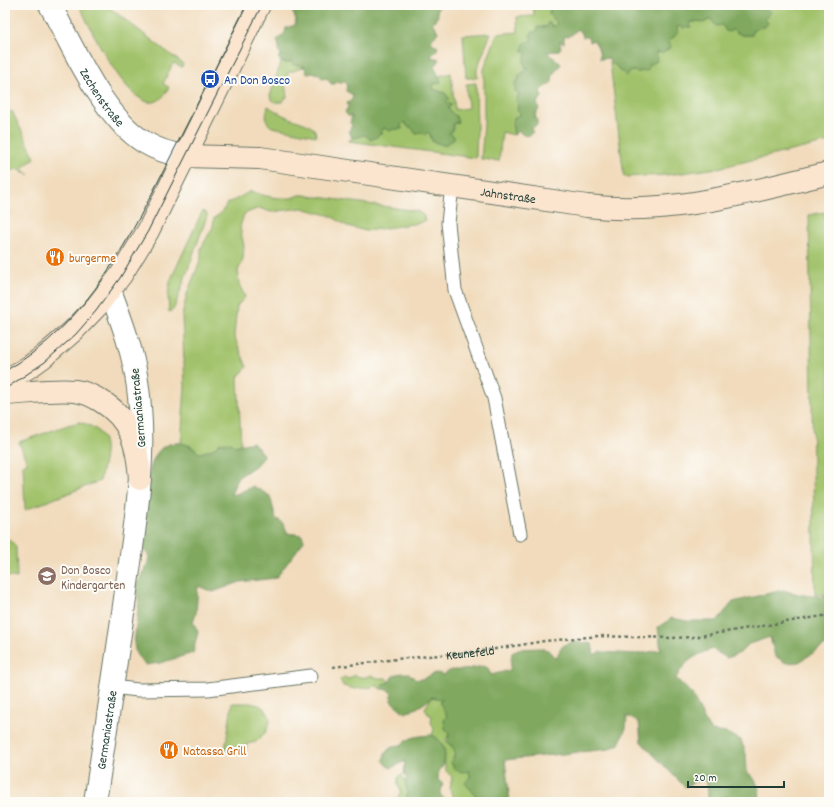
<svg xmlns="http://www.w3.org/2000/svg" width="834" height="807" viewBox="0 0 834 807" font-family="Dekko,sans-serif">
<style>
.green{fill:#a1c26b;stroke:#608050}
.forest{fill:#80a85f;stroke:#50724a}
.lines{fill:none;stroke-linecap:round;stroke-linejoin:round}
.service-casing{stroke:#687464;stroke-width:15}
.minor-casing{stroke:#687464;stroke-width:24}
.secondary-casing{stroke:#687464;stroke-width:24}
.path{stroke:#687464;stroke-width:2.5;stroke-dasharray:3 3;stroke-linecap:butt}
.service{stroke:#fff;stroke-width:13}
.minor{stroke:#fff;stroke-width:22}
.secondary{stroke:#fbe5cf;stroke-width:22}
.tram{stroke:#1f3d34;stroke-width:1}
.labels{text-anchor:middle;stroke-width:4;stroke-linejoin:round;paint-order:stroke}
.transit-label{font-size:13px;fill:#164399;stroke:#fdfcf7;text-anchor:start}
.street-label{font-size:13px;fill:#1f3d34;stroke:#fdfcf7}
.food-label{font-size:13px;fill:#c56008;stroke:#fdfcf7;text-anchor:start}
.education-label{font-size:13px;fill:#785e54;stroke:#fdfcf7;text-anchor:start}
</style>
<rect width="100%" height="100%" fill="#fdfcf7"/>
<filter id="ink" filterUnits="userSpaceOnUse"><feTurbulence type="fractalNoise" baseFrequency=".025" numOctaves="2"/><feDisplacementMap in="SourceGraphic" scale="8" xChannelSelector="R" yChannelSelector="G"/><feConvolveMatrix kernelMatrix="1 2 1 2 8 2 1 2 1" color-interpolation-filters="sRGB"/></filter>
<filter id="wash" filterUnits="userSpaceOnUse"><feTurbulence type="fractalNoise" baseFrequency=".012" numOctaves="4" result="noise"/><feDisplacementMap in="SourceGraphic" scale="16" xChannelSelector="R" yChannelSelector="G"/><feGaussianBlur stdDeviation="0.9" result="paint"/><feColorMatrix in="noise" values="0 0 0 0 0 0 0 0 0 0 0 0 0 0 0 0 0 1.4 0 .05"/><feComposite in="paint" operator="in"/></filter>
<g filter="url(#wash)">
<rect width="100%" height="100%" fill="#f1dbbc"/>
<g class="green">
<path d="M79,5H106L183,64L182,67L173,63L163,84L169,87C142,144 89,24 79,5Z"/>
<path d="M533,5H551L549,14L557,23L554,27L549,23L547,27L542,26C536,32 525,51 526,58C526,62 528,65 529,68L518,76C522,89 517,102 521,114L514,118L512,122L514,135L502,132L499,161L481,159L484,124V69L497,34L518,32L517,17L534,16Z"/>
<path d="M768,5H795L800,10L807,5H829V142L718,168L667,175L624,177L610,63L615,64L621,72L632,71L639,72L657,56L656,52L675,36L677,27L681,26L690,27L689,23C697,20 704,21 712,19L714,23L722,24L726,31L733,29C738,35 745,36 752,35L753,30L758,28L763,27C764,19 768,13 768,5Z"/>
<path d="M491,33L477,69V78H466L463,35Z"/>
<path d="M292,61L299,65L305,67L287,73L289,79L285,83L287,97L282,102C275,103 273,102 270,96L281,62L288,63Z"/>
<path d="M451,73L455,110L468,108L466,84L476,83L477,130L476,158L348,141C353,137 358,138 363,135L367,136L380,134L384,128L402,129L401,125L404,122L413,128L416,134L427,132L430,134L432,141L443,145H446L453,124L458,122L448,108L446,102L433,89V84L441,82L439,76Z"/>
<path d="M268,106C274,110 280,114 287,117C298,122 305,121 315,130L316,136L272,127C264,122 266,115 268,106Z"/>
<path d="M12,111L35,158L21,169L30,175L17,169L5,173V115Z"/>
<path d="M251,191C263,196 277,199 291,198C295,197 297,195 300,195C307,194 312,198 319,197L417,211L423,215L425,221L419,223L366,231L347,226L331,216L302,208L271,212L259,208L244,214L240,227L244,246L243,259L238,271L239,284L245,297L237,306L234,336L247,367L238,377L241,445L216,447L210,451L199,453L191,446L181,443L185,387L182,316L187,294L201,258V248L213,227L214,218L221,213L227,204Z"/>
<path d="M203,211L207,214V216L175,306L173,310L169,312L168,296L170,281L200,216Z"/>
<path d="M824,212L829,227V594L815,595L809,215Z"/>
<path d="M80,422C115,432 105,454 100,481L25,510L23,465L27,463L19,442L68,425Z"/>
<path d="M5,536L16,546L17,578L5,576Z"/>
<path d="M355,675C361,678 365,678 371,675L378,678H386L390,682L383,684V689L379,688L377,685L372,687L355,689L343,686L340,679L345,677L348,679Z"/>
<path d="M432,697L442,699L443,709L447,716L445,728L449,733L446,741L454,749L455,754L453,758L469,771L477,801L479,802H455V797L452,795L450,789L452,777L445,770C444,754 448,743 432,735L434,729L431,722L432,716L428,714L425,708Z"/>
<path d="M232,703H250L259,705L265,709L269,715L270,722L266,732L256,742L247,744L244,754L225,751Z"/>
<path d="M401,774L405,781L408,794L403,802H384C394,801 398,801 401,790L398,786V778Z"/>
</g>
<g class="forest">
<path d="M291,5H440L437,10L438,16L432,24L435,26L438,32L431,41L434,45L438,47L436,51L434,52L431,57L439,59L438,63L434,66L441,82L434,84L433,89L445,93L449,98L446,102L452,105L448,108L452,113L456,116L458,122L453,124V130L449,133L454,136V139L451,142L449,141L446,145H443L432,141L430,134L428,132L425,135L422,132L416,134L411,127H408L404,122L401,125L402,129H394L390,131L384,128C380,135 377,138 370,140L367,136L363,135L359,137L352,138L349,131L352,125L350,123L352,116H348L345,112L348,107L347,103L351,101L353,95L346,91L347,85L346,82H338L334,84H331L327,78L322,79L320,75L315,73L307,74L305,67L299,65H293L292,61L286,63L281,62L278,57L282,56L278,52L279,47L277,40L285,33L286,28L295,25L296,19L289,6Z"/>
<path d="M551,5H768V9L771,12L764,20L768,22L766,26L758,28L753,30L752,35C745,36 738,35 733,29L729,32L726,31L722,25L716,26L711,19L703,23L699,21L689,23L691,27L683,28L681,26L677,27L678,32L669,42L671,47L663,53L656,52L657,61L649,65L648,70L639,72L632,71L626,76L624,72H621L615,65L610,63L609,58L600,59C600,52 598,45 593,40L590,42L588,37H583L582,33L577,29L572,35L564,37V43L560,41L561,48L558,51L547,52C551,57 557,59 561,64C556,72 552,71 552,82L540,91L542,97L537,103L539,109L535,115L537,120V125L531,128L533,132C528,138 523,136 519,131L514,135L512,122L514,118L521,114L517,110L518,105L516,100L519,94L515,91V82L519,80L518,76L529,68L525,67L524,61L526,54L522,50C524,43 525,42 532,40L530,37L532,32L537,31V27H547L548,22L554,27L557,23L549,14Z"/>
<path d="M231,442L235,446L253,442L264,456L255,466L237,478L231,495L239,493L253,486L270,496L276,519C283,521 285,526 287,533L302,535L304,541L276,578L240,582L213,592L198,586L196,613L193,622L198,632L193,653L160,663L145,665L136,654L134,644L139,601L134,588C140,578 148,569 149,556L140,546C142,531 144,517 146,502C148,482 148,446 174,443C185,442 191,446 199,453C208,451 214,450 220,443Z"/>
<path d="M783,590C797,594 814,598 829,596V643L799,662L786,663L775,656L770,637L749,644L740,653L727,658L712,649C694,656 686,660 676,678L692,694L706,723L711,731L727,733L741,740L746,754L747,772C756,778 762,791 759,802H708V791L706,779L694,782L685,787L641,742L639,722L627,716L626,728L619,744L609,749L505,760L510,802H479L477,801V797L465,783L470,777L469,771C460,773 456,772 451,763L455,754L454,749L448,742L449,733L445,728L444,720L447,716L440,703L442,699L432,697C423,705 416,709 405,713L391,701L392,694L388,690L383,689V684L390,682C391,673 401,673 409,673L416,680C418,679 420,679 423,679C431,676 434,670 443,675L451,670H463L483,666L488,668L491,675L510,670L512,653L518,649L540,648L548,650L556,659C558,655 559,650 562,647C568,640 583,642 592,644L594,655L599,652L637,654L661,650L658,627L672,618L687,621H717L733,602Z"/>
<path d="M432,735C442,740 447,751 444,762C442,771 438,767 438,780L443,784L440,795L448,801L454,802H403L408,794L405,781L407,778L404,774L405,761L398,765L391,768L386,765L383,760C386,750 390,746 401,745C410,736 419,736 432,735Z"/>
</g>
</g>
<g filter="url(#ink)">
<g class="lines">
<defs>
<g id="service">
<path d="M452,186L448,223L455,290L494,398L520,534"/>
<path d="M112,687L138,690L208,689L311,676"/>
</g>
<g id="minor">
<path id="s2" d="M50,5C73,47 103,117 144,142C157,150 171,154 185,156"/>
<path id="s3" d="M95,802C106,729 117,657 127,584C136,519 147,454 138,388C134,354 122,322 110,290"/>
</g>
<g id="secondary">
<path id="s4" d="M185,156L260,158L587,206C670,216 750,192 829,173"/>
<path d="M5,381L29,367L43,357L73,331L97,306L121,275L148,231L259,5"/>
<path d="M5,394C27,393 54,389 75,391C84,392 93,396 101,401C131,419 138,446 140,479"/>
</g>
</defs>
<use href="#service" class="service-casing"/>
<use href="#minor" class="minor-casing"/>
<use href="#secondary" class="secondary-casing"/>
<path class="path" id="s1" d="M333,667L397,659L483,651L545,641L599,636L672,638L694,637L829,615"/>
<use href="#service" class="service"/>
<use href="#minor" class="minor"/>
<use href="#secondary" class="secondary"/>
<g class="tram">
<path d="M5,371C90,323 130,237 172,154C197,104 222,55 247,5"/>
<path d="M5,389L45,362L76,334L96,311L120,278L148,231L262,5"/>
</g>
</g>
</g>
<defs>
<symbol id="bus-disc" viewBox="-11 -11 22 22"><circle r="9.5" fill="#1a4fb4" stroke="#fdfcf7"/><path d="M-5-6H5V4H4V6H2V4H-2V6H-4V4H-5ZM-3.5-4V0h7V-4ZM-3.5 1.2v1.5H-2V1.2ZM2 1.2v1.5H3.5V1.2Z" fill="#fff"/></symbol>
<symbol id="restaurant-disc" viewBox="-11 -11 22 22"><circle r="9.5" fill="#e8710a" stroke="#fdfcf7"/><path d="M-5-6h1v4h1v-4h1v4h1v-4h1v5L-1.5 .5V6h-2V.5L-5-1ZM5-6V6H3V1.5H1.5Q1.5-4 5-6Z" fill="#fff"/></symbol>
<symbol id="school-disc" viewBox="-11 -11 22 22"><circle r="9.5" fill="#8d6e63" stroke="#fdfcf7"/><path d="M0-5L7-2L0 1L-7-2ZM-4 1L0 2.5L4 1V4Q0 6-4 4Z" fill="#fff"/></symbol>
</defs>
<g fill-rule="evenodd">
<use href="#bus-disc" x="199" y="68" width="22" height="22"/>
<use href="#restaurant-disc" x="44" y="246" width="22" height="22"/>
<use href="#school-disc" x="36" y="565" width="22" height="22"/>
<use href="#restaurant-disc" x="158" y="739" width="22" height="22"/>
</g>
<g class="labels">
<g class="transit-label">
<text x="224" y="84">An Don Bosco</text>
</g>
<g class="street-label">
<text dy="5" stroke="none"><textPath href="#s2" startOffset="106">Zechenstraße</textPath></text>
<text dy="5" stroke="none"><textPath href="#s4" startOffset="326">Jahnstraße</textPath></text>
<text transform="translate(137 408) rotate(-95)" y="5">Germaniastraße</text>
<text dy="5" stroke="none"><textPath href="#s1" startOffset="138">Keunefeld</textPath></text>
<text dy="5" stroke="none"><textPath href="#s3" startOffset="73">Germaniastraße</textPath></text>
</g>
<g class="food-label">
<text x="69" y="262">burgerme</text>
<text x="183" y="755">Natassa Grill</text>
</g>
<g class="education-label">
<text x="61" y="574">Don Bosco<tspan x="61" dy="15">Kindergarten</tspan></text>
</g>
</g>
<rect width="834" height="807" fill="none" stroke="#fdfcf7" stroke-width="20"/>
<path d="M688 781v6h96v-6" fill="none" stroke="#1f3d34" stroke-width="2"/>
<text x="694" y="781" font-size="12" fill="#1f3d34" stroke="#fdfcf7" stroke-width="3" paint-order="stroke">20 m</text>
</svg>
